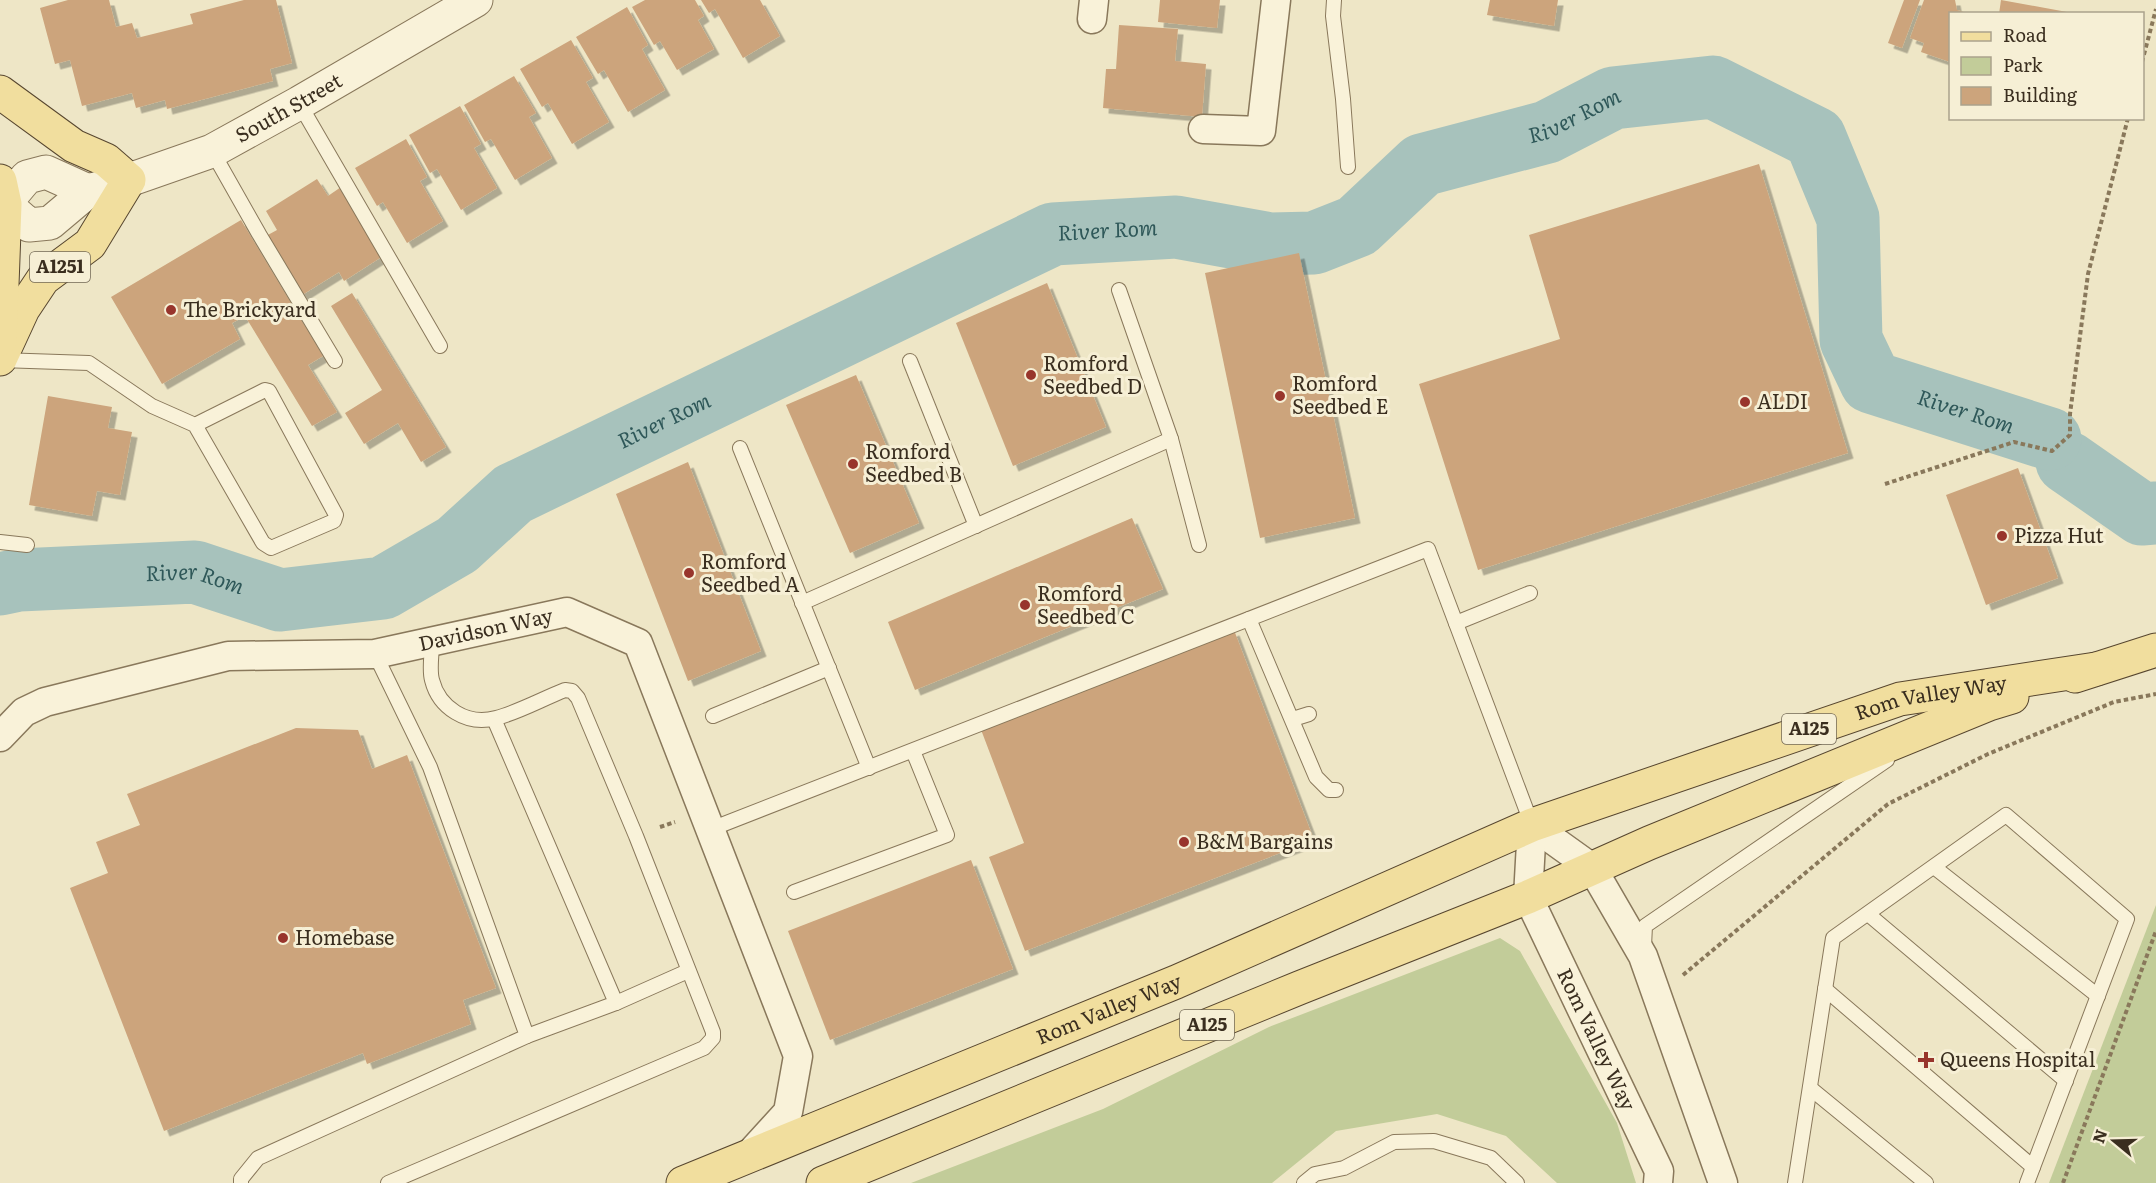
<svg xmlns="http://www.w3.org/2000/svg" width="2156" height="1183" viewBox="0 0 2156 1183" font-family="Literata,serif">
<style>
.green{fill:#c2cc99}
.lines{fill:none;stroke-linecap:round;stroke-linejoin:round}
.river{stroke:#a7c2bc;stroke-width:63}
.building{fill:#cca47c;filter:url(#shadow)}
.service-casing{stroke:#89785b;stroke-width:16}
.minor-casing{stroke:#89785b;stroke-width:31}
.tertiary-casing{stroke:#89785b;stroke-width:35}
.primary-casing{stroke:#57462f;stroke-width:35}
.path{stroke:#89785b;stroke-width:4;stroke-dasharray:4.5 3;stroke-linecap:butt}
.service{stroke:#f9f2d9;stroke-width:14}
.minor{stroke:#f9f2d9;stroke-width:28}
.tertiary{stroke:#f9f2d9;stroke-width:33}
.primary{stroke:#f1de9e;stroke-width:33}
.poi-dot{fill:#98352c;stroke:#f6efd5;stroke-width:2}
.labels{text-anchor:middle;stroke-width:6;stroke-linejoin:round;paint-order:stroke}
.shield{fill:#f6efd5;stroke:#726856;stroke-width:1.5}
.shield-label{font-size:18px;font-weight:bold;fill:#3a2e1f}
.street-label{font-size:20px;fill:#3a2e1f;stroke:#f6efd5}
.poi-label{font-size:20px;fill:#3a2e1f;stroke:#f6efd5;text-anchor:start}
.water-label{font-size:21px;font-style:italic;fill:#2f5859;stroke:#f6efd5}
</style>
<defs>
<filter id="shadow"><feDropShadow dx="5.5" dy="5.5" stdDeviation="0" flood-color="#0004"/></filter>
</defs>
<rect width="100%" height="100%" fill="#eee6c6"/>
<g class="green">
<path d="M2156,905V1183H2049Z"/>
<path d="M1500,938L1520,951L1617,1123L1636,1183H1557L1506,1136L1437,1114L1336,1131L1272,1183H911L1103,1109L1269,1027Z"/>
</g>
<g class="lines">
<g class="river">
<path d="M2067,462L2142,514L2156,513"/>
<path id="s1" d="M0,584L19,580L195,572L280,600L383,588L457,545L513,494L1053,234L1176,227L1270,244L1314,243L1357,226L1422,165L1547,132L1613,98L1713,87L1815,138L1848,218L1851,340L1871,382L2050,439"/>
</g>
</g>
<g class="building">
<path d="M68,0H109L116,27L132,23L137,38L193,24L190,14L244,0H276L292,63L270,69L273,81L167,109L165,100L136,108L132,93L82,106L70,60L55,64L40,8Z"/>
<path d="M645,0H695L704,16L698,20L714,49L677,70L660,41L654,45L632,7Z"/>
<path d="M701,0H760L780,36L743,58L715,9L709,13Z"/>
<path d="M1160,0H1220L1217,28L1158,22Z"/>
<path d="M1490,0H1558L1554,26L1487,15Z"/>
<path d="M1904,0H1920L1902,48L1888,43Z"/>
<path d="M1924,0H1955L1957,10L1967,13L1950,14V62L1921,52L1924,43L1910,38Z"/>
<path d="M2001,0L2067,12V14H1999Z"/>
<path d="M627,7L648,45L642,49L665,90L628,112L604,70L598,74L576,37Z"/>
<path d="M1119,25L1178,29L1175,61L1206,64L1202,117L1103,108L1106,69H1116Z"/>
<path d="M571,40L593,78L586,82L609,122L572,144L548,103L542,107L520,69Z"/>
<path d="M514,76L536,113L529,117L552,158L515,180L491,139L485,142L464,105Z"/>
<path d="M460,106L481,144L474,148L497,188L461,210L437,169L430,173L409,135Z"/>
<path d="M406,139L427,177L420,181L443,221L407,243L383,202L377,206L355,168Z"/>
<path d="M1759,164L1848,453L1478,570L1419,384L1560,339L1529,235Z"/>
<path d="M317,179L328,196L341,187L383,256L344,281L339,272L302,295L266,236L277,230L266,211Z"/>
<path d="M241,220L323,356L308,365L337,412L312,426L245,316L232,323L240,339L162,384L111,297Z"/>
<path d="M1299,253L1355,518L1260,538L1205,273Z"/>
<path d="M1047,283L1106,427L1013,466L956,323Z"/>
<path d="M352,293L446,447L421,462L398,423L364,444L345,413L382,390L331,306Z"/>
<path d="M856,375L919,523L850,553L786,405Z"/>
<path d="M48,396L112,407L108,428L132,432L120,495L97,491L92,516L29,505Z"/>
<path d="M688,462L761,651L688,681L616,494Z"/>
<path d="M2018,468L2058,578L1986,605L1946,495Z"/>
<path d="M1132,518L1163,589L915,690L888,622Z"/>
<path d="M1234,630L1314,840L1025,951L989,857L1024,843L980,727Z"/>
<path d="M296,728L358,730L372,769L407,755L496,988L463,1000L471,1024L367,1064L363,1053L164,1131L70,888L108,873L96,842L140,825L127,794Z"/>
<path d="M971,860L1013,969L830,1040L788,931Z"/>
</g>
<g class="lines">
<defs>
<g id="service">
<path d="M1334,0L1333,16L1343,99L1348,167"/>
<path d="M299,103L440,346"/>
<path d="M212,151L259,234L335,361"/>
<path d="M0,360L89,363L152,406L195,425L263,543L271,548L334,521L336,515L269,391L265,390L195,425"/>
<path d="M910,361L976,526"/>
<path d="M1171,439L1199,545"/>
<path d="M740,448L869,768"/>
<path d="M0,542L27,545"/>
<path d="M802,603L1171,439L1119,290"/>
<path d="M1249,619L1316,777L1329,790H1336"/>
<path d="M1456,623L1530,593"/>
<path d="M713,716L829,668"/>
<path d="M494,719L616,1003L527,1036"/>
<path d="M1293,719L1309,714"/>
<path d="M711,829L1428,549L1532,825"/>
<path d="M1934,867L2098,996"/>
<path d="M794,892L947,835L913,751"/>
<path d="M1868,914L2066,1081"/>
<path d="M1644,946L1645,926L1887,760"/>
<path d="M1825,989L2033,1167"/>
<path d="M616,1003L688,971"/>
<path d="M1810,1088L1926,1183"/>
<path d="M241,1183V1179L258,1158L527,1036L430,767L375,654"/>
<path d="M388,1183L704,1048L713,1038V1032L636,836L578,698L572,691L565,690C542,699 519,712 496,718C467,726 439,708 432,680C429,669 432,654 432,643"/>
<path d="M1304,1183L1315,1174L1344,1168L1394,1142L1434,1141L1491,1158L1517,1183"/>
<path d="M1795,1183L1833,938L2006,815L2127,919L2027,1183"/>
</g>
<g id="minor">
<path d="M1092,19L1094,0"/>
<path d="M1203,129L1261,131L1276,0"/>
<path id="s2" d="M0,737L24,712L45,702L228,656L375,654L567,612L638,643L798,1056L788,1112L747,1157"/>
<path d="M1532,825L1592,868L1643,956L1723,1183"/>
<path id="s3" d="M1532,825L1528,897L1659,1171L1658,1183"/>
</g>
<g id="tertiary">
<path id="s4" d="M0,204H5L29,225L50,223L88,191L129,180L212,151L299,103L476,0"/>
<path d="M0,209L27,177L46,172L88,191"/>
</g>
<g id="primary">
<path d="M0,92L74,146L106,160L129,180L90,244L43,279L23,309L0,359"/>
<path d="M0,181L5,204L0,339"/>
<path d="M2075,676L2156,650"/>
<path id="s5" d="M683,1183L1176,982L1532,825L1900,699L2096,669"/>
<path d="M823,1183L1299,988L1528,897L1649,843L1989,704L2012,697"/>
</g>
</defs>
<use href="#service" class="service-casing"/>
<use href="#minor" class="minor-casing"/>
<use href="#tertiary" class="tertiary-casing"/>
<use href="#primary" class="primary-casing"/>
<g class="path">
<path d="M2142,62L2156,9"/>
<path d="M1885,484L2014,442L2052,451L2070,435V414L2088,274L2128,118"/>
<path d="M660,827L675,822"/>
<path d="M1683,975L1888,804L1988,754L2114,702L2156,694"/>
<path d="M2063,1183L2156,931"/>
</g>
<use href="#service" class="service"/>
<use href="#minor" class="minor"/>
<use href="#tertiary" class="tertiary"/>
<use href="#primary" class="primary"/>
</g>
<g class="poi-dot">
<circle cx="171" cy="310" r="6"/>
<circle cx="1031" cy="375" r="6"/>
<circle cx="1280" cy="396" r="6"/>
<circle cx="1745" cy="402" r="6"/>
<circle cx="853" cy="464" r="6"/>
<circle cx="2002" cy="536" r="6"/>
<circle cx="689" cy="573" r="6"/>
<circle cx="1025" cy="605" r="6"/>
<circle cx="1184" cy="842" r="6"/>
<circle cx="283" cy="938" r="6"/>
<path d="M1923 1051h6v6h6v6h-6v6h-6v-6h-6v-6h6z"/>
</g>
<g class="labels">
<g class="shield">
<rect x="30" y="252" width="60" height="30" rx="4.5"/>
<rect x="1782" y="714" width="54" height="30" rx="4.5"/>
<rect x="1180" y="1010" width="54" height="30" rx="4.5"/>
</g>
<g class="shield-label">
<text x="60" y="273">A1251</text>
<text x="1809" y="735">A125</text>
<text x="1207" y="1031">A125</text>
</g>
<g class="street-label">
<text dy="7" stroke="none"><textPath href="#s4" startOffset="326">South Street</textPath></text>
<text dy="7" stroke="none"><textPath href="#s2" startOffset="507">Davidson Way</textPath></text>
<text dy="7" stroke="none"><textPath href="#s5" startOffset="1341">Rom Valley Way</textPath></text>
<text dy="7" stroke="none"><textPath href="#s5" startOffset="460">Rom Valley Way</textPath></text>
<text dy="7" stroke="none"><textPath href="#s3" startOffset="230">Rom Valley Way</textPath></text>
</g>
<g class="poi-label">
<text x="183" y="317">The Brickyard</text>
<text x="1043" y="371">Romford<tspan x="1043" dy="23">Seedbed D</tspan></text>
<text x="1292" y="391">Romford<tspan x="1292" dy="23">Seedbed E</tspan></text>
<text x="1757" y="409">ALDI</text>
<text x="865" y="459">Romford<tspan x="865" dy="23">Seedbed B</tspan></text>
<text x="2014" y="543">Pizza Hut</text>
<text x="701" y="569">Romford<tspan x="701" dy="23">Seedbed A</tspan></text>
<text x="1037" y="601">Romford<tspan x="1037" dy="23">Seedbed C</tspan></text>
<text x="1196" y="849">B&amp;M Bargains</text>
<text x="295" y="945">Homebase</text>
<text x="1940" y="1067">Queens Hospital</text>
</g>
<g class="water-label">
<text dy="7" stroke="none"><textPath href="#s1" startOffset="1708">River Rom</textPath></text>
<text dy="7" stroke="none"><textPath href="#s1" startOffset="1204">River Rom</textPath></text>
<text dy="7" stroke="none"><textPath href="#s1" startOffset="2320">River Rom</textPath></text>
<text dy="7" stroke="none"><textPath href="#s1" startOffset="718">River Rom</textPath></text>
<text dy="7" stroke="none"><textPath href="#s1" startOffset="196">River Rom</textPath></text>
</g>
</g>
<rect x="1949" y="12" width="195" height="108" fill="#f6efd5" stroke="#aba28c" stroke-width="1.5"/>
<rect x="1961" y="32" width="30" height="9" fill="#f1de9e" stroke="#aba28c" stroke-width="1.5"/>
<text x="2003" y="42" font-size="18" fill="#3a2e1f">Road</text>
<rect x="1961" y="57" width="30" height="18" fill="#c2cc99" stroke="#aba28c" stroke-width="1.5"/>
<text x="2003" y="72" font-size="18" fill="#3a2e1f">Park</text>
<rect x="1961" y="87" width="30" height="18" fill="#cca47c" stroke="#aba28c" stroke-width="1.5"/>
<text x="2003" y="102" font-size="18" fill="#3a2e1f">Building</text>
<g transform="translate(2114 1141) rotate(289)" stroke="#f6efd5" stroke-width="4.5" paint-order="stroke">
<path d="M0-4.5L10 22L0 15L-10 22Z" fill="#3a2e1f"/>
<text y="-9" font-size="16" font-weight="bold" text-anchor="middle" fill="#3a2e1f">N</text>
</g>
</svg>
